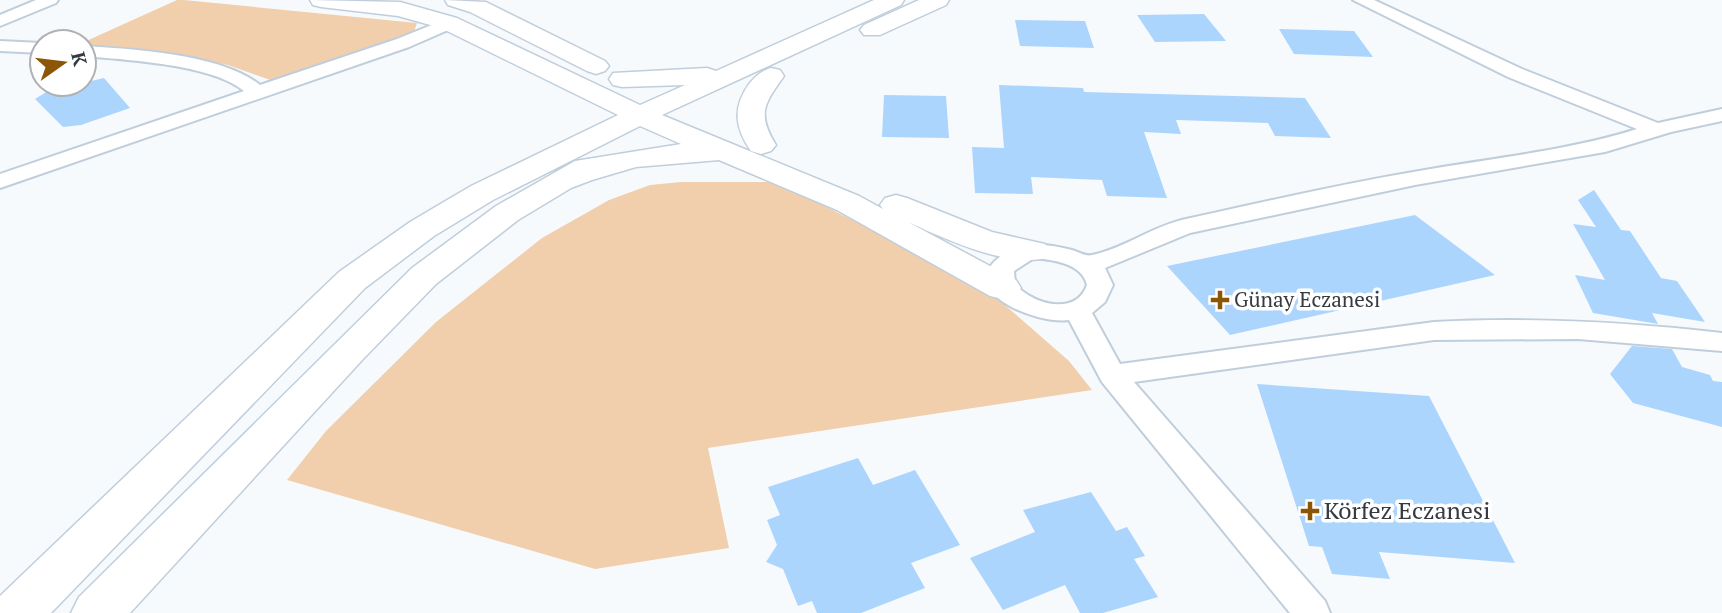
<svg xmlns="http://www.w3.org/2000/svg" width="1722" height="613" viewBox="0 0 1722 613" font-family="'PT Serif',serif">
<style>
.green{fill:#f1cfac}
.building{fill:#abd5fd}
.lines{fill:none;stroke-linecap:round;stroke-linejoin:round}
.street-casing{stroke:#c0cedb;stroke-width:4}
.secondary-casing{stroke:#c0cedb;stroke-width:3}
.street{fill:#fff;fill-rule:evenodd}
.secondary{fill:#fff;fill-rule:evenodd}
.poi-dot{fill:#8c5607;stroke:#fff;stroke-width:2.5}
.labels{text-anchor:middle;stroke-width:7;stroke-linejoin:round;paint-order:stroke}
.poi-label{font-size:21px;fill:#363b41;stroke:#fff;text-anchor:start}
.near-poi-label{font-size:24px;fill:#363b41;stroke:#fff;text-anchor:start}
</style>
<rect width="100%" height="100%" fill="#f7fafd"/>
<g class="green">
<path d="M177,0H184L417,23L414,32L273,81L228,65L177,55L84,45V42Z"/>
<path d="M681,182H777L983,286L1069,361L1092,390L708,448L729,548L595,569L287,480L326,431L436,322L542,238L609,200L650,185Z"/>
</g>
<g class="building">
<path d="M1204,14L1226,41L1155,42L1137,15Z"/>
<path d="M1015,20L1085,21L1094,48L1020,46Z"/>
<path d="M1279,29L1354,31L1373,57L1294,54Z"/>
<path d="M104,78L130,108L81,125L63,127L35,99L48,91Z"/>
<path d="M999,85L1083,88L1084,92L1305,98L1331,138L1275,136L1268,123L1176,120L1181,134L1144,132L1167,198L1107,196L1102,180L1031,177L1033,194L975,193L972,147L1004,148Z"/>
<path d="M884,95L946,96L949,138L882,137Z"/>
<path d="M1594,190L1621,230L1630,231L1661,278L1677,281L1705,322L1652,313L1658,324L1593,313L1575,275L1605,280L1573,224L1596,227L1578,200Z"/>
<path d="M1415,215L1495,275L1230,335L1167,266Z"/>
<path d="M1632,346L1672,349L1682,367L1710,375L1713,381L1722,382V427L1633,403L1610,374Z"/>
<path d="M1257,384L1429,396L1515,563L1379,552L1390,579L1332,574L1322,547L1309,546Z"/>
<path d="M858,458L873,485L915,470L960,545L911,563L925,588L861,613H817L812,601L798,606L783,569L766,562L777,545L767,520L780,515L768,487Z"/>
<path d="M1091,492L1116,531L1127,527L1145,556L1134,559L1158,597L1103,613H1080L1065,585L1003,610L970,558L1035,532L1023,510Z"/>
</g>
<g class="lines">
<defs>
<g id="street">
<path d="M36,0H58L56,3L0,26V15Z"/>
<path d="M1353,0H1374L1522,69L1658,123L1722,109V121L1671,132L1605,152L1415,185L1190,233L1105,268L1113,285L1105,302L1092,313L1120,364L1434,322C1531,317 1626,322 1722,333V351L1578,339L1434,340L1134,382L1325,601L1330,613H1290L1102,382L1069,320C1037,325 953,291 1001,256C1023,240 1048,244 1072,250C1079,252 1086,257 1092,255C1125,248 1153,226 1186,219C1263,202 1341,184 1419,171C1492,158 1567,151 1637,129L1508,77ZM1034,258C1053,260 1082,263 1087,285C1076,317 1032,304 1015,284L1014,271Z"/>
<path d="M449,18L455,19L457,23L455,27L409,47L0,188V174L244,91C212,64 126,60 84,56V46C133,49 222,54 260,85L397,39Z"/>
<path d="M0,41L42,43V53L0,51Z"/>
</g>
<g id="secondary">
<path d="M310,0L400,2L457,18L640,105L685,85L622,87L613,85L609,79L613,73L707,68L716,71L874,0H904L901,5L662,115L859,196L883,209L880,205L885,198L896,195L907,198L992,232L1045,244L1050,251L1045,258C1007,268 943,238 908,222L1016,280L1021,288L1016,296L1003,299L990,296L837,210L719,160L636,167L592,180L571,188L518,220L436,284L364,358L130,613H71L79,597L412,268L496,206L575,161L681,144L640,126L493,200L434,236L365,288L51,613H0V596L339,272L410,222L471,186L618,115L441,28L398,16L321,7L313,5Z"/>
<path d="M445,0L486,2L605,61L609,66L605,71L596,74L587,71L470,12L448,5Z"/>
<path d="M919,0H949L946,5L880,35H864L860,30L864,25Z"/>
<path d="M771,68L780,70L784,76C765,103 756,113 776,145L771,151L761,154L751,151C735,128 732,108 749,84C756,76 761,71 771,68Z"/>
</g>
</defs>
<use href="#street" class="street-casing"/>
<use href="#secondary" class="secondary-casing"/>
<use href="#street" class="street"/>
<use href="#secondary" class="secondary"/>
</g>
<g class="poi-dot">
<path d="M1216.5 289.5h7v7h7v7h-7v7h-7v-7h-7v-7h7z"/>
<path d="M1306.5 500.5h7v7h7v7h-7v7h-7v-7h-7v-7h7z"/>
</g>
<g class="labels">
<g class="poi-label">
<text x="1234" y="307">Günay Eczanesi</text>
</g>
<g class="near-poi-label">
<text x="1324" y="519">Körfez Eczanesi</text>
</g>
</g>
<g transform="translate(63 63) rotate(76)"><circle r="33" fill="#ffffff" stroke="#afb1b3" stroke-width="2"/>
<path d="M0-5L12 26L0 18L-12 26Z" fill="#8c5607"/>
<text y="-10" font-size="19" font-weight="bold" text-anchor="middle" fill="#363b41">K</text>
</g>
</svg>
